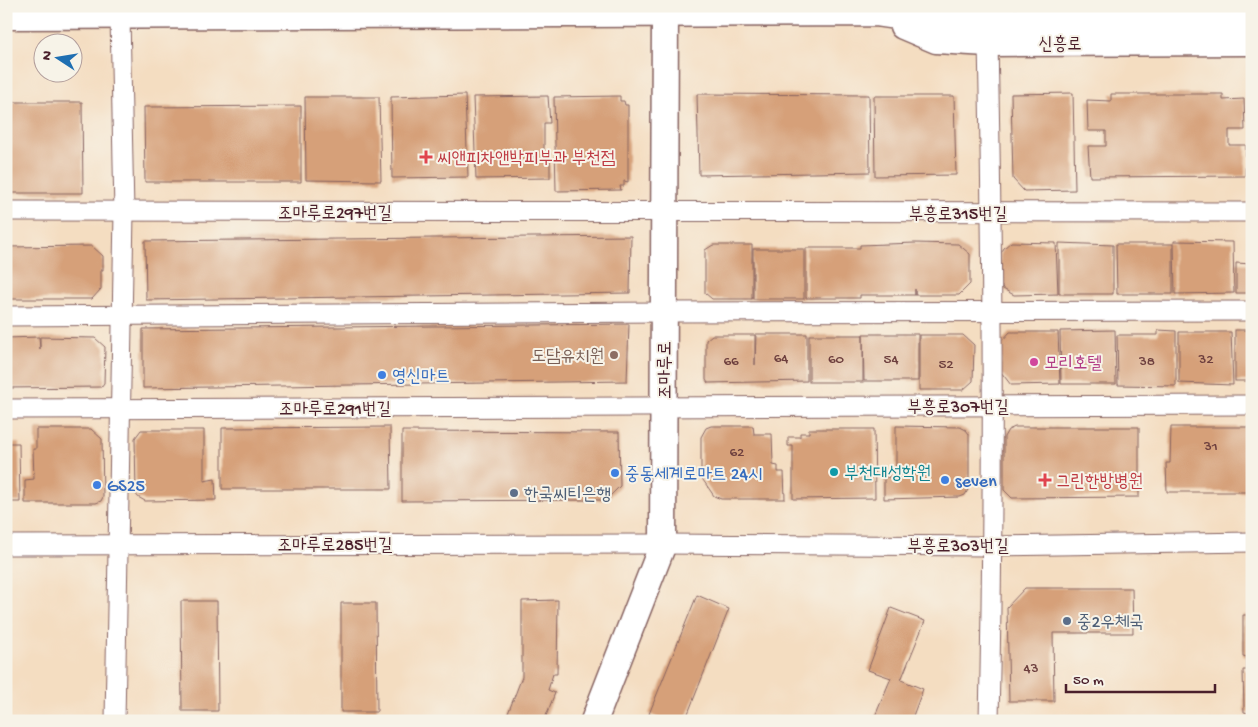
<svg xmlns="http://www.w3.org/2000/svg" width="1258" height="727" viewBox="0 0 1258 727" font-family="'Gochi Hand','Poor Story',sans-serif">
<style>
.building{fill:#d6a079}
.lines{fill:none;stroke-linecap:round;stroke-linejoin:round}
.street-casing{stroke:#866260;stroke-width:21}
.secondary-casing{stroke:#866260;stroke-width:29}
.street{stroke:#fff;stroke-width:19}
.secondary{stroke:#fff;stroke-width:26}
.health-dot{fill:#e0444e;stroke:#f7f3e8;stroke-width:2}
.education-dot{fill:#8d6e63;stroke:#f7f3e8;stroke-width:2}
.hotel-dot{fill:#d1479c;stroke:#f7f3e8;stroke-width:2}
.shop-dot{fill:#3f7fe0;stroke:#f7f3e8;stroke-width:2}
.culture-dot{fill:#0f9aa8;stroke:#f7f3e8;stroke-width:2}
.service-dot{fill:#5c6f8a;stroke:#f7f3e8;stroke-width:2}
.labels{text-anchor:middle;stroke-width:4;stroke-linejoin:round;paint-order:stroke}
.number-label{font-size:15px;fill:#6d3f3e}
.street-label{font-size:18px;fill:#4a1f2b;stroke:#f7f3e8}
.health-label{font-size:18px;fill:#be3a42;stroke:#f7f3e8;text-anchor:start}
.education-label{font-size:18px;fill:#785e54;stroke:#f7f3e8;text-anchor:end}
.hotel-label{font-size:18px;fill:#b23c85;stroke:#f7f3e8;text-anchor:start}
.shop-label{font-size:18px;fill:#366cbe;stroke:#f7f3e8;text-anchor:start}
.culture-label{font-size:18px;fill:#0d838f;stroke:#f7f3e8;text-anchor:start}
.service-label{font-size:18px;fill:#4e5e75;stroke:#f7f3e8;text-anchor:start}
</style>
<rect width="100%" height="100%" fill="#f7f3e8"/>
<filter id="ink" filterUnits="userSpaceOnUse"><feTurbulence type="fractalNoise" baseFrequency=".02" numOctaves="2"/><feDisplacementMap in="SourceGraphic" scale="10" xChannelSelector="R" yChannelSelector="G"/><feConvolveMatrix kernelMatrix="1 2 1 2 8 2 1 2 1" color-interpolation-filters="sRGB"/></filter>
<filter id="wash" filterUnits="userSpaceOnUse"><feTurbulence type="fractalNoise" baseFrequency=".0096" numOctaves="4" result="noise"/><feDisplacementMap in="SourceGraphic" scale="20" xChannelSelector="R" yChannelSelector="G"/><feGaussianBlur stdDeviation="1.12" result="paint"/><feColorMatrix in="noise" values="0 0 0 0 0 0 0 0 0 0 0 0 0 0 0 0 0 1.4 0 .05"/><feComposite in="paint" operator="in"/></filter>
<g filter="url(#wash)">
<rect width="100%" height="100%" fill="#f4ddc1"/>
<g id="blocks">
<g class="building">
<path d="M1073,93L1075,190L1024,191L1013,179L1011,94Z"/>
<path d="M697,94L869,95L870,172L699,175Z"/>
<path d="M1111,94H1223V100L1244,99L1245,130H1229V145H1246L1245,176L1090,177L1088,146H1106V131H1088L1087,100L1111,101Z"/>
<path d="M465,95L468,177L392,178L391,97Z"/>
<path d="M548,96L550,123H544V153H550V178L476,179L473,97Z"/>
<path d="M620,96V101H624L625,105H628V182L624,181V186H620L621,190L556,191L554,97Z"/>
<path d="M874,96H954L956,175L875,176Z"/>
<path d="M305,97H379L381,181L306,180Z"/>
<path d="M6,102H82L83,193H6Z"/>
<path d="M301,106V182H145L144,107Z"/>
<path d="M631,236L630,293L146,300L145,241Z"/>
<path d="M1174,241L1233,242L1234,293L1175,294Z"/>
<path d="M1011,242L1056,243L1058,294L1014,295L1003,289L1000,282V255L1004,248Z"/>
<path d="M915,243L958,244L970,254V284L959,295H915V289V295H860V298H806V248H860V245Z"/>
<path d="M1059,243L1113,245V294H1059Z"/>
<path d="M1116,244H1173V294H1117Z"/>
<path d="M713,245H752V299H712L705,293V250Z"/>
<path d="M92,246L103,256V270H101V289L92,299H6V247Z"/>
<rect x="753" y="249" width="51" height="50"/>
<path d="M1236,263L1252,264V293H1236Z"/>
<path d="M629,324L627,381L143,388V329Z"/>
<path d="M1115,330L1116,384H1061L1060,331Z"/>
<path d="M1158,330L1176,331V386L1118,385L1117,335H1158Z"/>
<rect x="1235" y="330" width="17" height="51"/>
<path d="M1010,332H1058L1060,384L1011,385L1001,372V342Z"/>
<path d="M1179,332H1231L1233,385L1179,383Z"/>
<path d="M756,334H807V381L708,383L706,380V340L712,335H755V365Z"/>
<path d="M863,334H918V381H864Z"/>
<rect x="809" y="335" width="54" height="47"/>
<path d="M919,335H963L974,345L973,381L963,390H919Z"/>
<path d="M39,337L40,349V337L95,338L105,347L104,383L101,387L6,388V338Z"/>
<path d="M711,426H753L754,434H772L773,465L778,466V472H784L785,499H721L714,496L701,477V437L706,428Z"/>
<path d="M896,426L960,427L966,430L969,434V488L965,495L960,497L884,499V477H896Z"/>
<path d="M390,427L391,489H222V428Z"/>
<path d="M1015,427H1139V497L1012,498L1004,490V437L1008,430Z"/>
<path d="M1171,427H1252V492H1167L1166,463H1170Z"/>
<path d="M36,429H91L102,439L103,497L101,501L96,503H25V480L34,479L33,449H36Z"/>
<path d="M809,429H874L875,498L793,499V446H788V437H800V433H809Z"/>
<path d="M141,430H204V481L215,479L216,500L145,501L138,497L136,494L135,438Z"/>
<path d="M402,431L619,432L620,486L606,500L402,501Z"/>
<path d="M6,443H19L20,502H6Z"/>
<path d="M1025,588H1132L1133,633H1053L1054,701H1009L1007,607Z"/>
<path d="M697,595L729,609L685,721H665L649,714Z"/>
<path d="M558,600L557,674H553L548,690L555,693L544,721H505L522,677V601Z"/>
<path d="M181,601H217L218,711H182Z"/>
<path d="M341,603H376L377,712H341Z"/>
<path d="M1248,607H1252V720H1249V713L1244,712L1243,670H1247V657L1243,656V615H1248Z"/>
<path d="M891,608L925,621L901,680L923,689L911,721H873L891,678L868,670Z"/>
</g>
</g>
</g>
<g filter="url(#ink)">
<use href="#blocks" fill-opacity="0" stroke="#866260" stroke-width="1"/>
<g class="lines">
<defs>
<g id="street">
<path d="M988,43C993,269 994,495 989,721"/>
<path d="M6,211L1252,212"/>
<path d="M6,316L664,312L1252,311"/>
<path d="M6,409L1252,405"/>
<path d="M6,545L663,544L992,546L1252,542"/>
<path d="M115,721L124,212L120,16"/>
</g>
<g id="secondary">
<path d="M6,16L875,13L936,22L1252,18"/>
<path d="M903,26L936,40L988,43L1252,42"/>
<path d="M594,721L663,544L665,6"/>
</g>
</defs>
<use href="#street" class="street-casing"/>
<use href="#secondary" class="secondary-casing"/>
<use href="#street" class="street"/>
<use href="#secondary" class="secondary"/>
</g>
</g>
<g class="health-dot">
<path d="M423.5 149.5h5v5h5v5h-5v5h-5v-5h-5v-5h5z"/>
<path d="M1042.5 472.5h5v5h5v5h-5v5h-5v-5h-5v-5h5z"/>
</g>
<circle class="education-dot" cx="614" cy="355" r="5"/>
<circle class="hotel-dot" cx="1034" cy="362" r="5"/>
<g class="shop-dot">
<circle cx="382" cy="375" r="5"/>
<circle cx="615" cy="473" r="5"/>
<circle cx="945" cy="480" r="5"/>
<circle cx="97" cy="485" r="5"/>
</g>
<circle class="culture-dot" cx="834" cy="472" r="5"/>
<g class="service-dot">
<circle cx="514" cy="493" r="5"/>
<circle cx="1067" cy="621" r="5"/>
</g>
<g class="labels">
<g class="number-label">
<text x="781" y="362">64</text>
<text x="836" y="363">60</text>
<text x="891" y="363">54</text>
<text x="1206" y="363">32</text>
<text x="731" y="365">66</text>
<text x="1147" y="365">38</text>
<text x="946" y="368">52</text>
<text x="1211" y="450">31</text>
<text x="737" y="456">62</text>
<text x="1031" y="672">43</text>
</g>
<g class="street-label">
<text x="1060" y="49">신흥로</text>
<text x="335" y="218">조마루로297번길</text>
<text x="958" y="219">부흥로315번길</text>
<text transform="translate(664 370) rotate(-90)" y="6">조마루로</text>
<text x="958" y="412">부흥로307번길</text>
<text x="335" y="414">조마루로291번길</text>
<text x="335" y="550">조마루로285번길</text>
<text x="958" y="551">부흥로303번길</text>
</g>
<g class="health-label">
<text x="437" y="163">씨앤피차앤박피부과 부천점</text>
<text x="1056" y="486">그린한방병원</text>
</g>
<g class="education-label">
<text x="604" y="361">도담유치원</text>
</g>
<g class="hotel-label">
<text x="1044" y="368">모리호텔</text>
</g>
<g class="shop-label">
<text x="392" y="381">영신마트</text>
<text x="625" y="479">중동세계로마트 24시</text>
<text x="955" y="486">seven</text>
<text x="107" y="491">GS25</text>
</g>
<g class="culture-label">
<text x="844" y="478">부천대성학원</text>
</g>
<g class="service-label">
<text x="524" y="499">한국씨티은행</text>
<text x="1077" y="627">중2우체국</text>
</g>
</g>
<rect width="1258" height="727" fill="none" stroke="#f7f3e8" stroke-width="25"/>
<g transform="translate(58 58) rotate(282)"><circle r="24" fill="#f7f3e8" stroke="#b29e9c"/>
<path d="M0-4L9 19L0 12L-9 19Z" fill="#1f6fb2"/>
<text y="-8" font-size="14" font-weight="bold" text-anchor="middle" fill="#4a1f2b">N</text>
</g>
<path d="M1066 684v8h149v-8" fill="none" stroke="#4a1f2b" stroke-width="2.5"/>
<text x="1073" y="684" font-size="15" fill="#4a1f2b" stroke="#f7f3e8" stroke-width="4" paint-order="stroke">50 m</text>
</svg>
